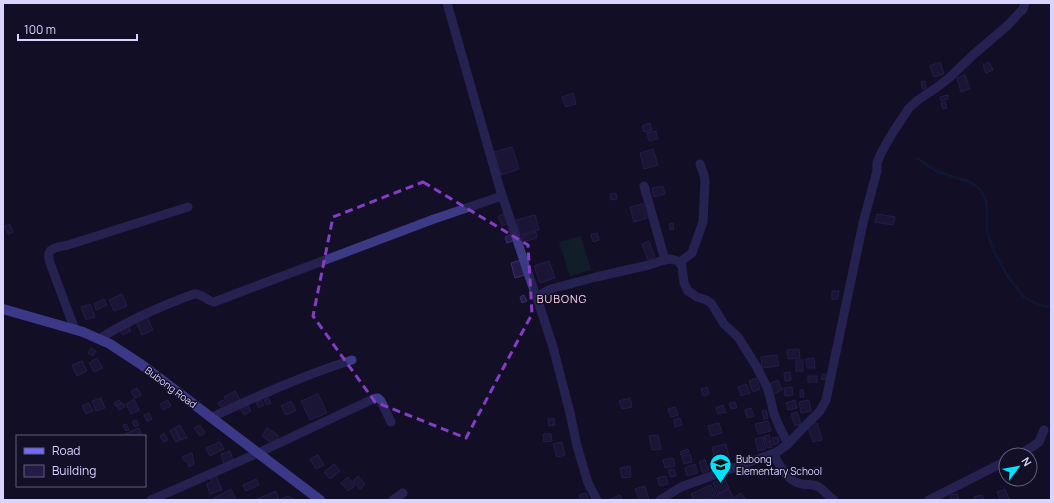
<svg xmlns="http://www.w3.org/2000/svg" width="1054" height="503" viewBox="0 0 1054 503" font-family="Manrope,sans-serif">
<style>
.green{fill:#12302f}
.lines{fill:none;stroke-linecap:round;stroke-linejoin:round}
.stream{stroke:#0c2248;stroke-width:2.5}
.building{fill:#241b47;stroke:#3b2d73}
.street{stroke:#3d3a85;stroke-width:9}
.secondary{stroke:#6f6bff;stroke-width:10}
.marked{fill:none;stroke:#843dc5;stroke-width:3;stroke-dasharray:8 5;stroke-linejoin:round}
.labels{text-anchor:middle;stroke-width:3;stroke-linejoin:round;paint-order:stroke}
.street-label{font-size:10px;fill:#d9d4ff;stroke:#130f26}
.poi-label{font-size:10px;fill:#d9d4ff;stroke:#130f26;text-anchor:start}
.neighbourhood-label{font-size:11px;letter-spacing:1px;fill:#ffd6f0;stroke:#130f26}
</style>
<rect width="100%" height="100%" fill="#130f26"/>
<path class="green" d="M581,236L591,270L570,276L559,242Z"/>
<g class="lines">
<path class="stream" d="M917,158L936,171L970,182L980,189L985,198L987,207V232L994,252L1007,275L1025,298L1039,305L1051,307"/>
</g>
<g class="building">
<path d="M940,62L944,74L934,77L930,66Z"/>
<path d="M989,62L993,70L986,73L983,65Z"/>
<path d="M965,75L970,89L961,92L957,78Z"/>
<path d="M925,81L926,88L923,89L921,82Z"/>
<path d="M573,93L576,104L566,107L562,97Z"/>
<path d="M948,95V99L941,101L940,97Z"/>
<path d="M945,102L947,108L943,109L941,103Z"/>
<path d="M650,123L652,130L644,132L642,126Z"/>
<path d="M656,131L658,139L649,141L647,133Z"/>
<path d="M512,147L519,169L501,175L494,152Z"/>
<path d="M653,149L658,165L644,169L640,153Z"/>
<path d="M663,186L665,194L654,197L652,188Z"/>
<path d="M616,193L617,199L611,200L610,194Z"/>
<path d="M643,204L647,218L634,222L630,207Z"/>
<path d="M506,213L509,223L502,226L498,216Z"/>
<path d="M877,214L895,217L893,225L875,222Z"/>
<path d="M535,215L539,230L520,235L516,220Z"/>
<path d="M673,223L674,229L670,230L669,224Z"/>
<path d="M10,224L13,232L8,234L5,226Z"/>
<path d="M536,232L537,238L523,242L522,236Z"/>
<path d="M597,233L599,240L593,242L591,234Z"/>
<path d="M513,234L515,240L507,243L505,237Z"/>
<path d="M649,241L655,257L648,260L642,244Z"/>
<path d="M521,260L525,275L515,278L511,263Z"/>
<path d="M549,261L555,278L540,283L534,266Z"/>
<path d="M832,291H839L838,299H832Z"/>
<path d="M122,294L127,306L114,311L109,300Z"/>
<path d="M524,295L527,301L522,303L520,297Z"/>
<path d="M104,299L107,305L96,310L94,304Z"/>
<path d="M90,304L95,317L86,320L81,307Z"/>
<path d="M147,317L153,330L142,335L136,322Z"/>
<path d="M127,324L131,331L122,335L119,328Z"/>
<path d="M91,348L96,351L93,356L88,353Z"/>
<path d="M799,349L800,358L788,359L787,350Z"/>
<path d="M777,355L779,366L762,368L761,357Z"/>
<path d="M97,358L103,368L94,372L89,363Z"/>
<path d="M814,358L815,368H807L806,359Z"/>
<rect x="796" y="360" width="7" height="11"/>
<path d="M82,361L87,371L77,376L72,365Z"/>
<path d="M790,372L791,380L785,381L784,373Z"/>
<path d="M822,374H826V380L821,379Z"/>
<rect x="808" y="376" width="9" height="6"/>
<path d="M756,378L760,389L753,392L749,381Z"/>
<path d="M778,380L782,390L773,394L769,384Z"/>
<path d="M746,384L750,393L741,396L738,387Z"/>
<path d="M707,387L709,394L703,396L701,389Z"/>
<path d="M792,387L793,395L785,396L784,388Z"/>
<path d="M137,388L141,395L135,398L131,391Z"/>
<path d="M800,390H803L804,397H800Z"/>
<path d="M235,391L240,400L229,407L224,397Z"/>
<path d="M318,394L327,413L310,420L301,401Z"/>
<path d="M101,398L105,408L96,411L92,401Z"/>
<path d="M268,398L271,403L267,405L264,400Z"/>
<path d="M630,398L632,407L622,409L619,401Z"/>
<path d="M134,399L139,410L131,414L126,404Z"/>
<path d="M119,400L121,403L115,406L114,403Z"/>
<path d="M168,400L171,406L163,410L160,404Z"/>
<path d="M223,400L226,404L221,407L218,403Z"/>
<path d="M261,400L264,405L258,408L256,402Z"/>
<path d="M795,400L797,408L788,410L786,403Z"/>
<path d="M809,400L811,411L801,413L799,402Z"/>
<path d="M291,401L296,410L286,415L281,406Z"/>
<path d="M735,402L737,408L731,409L729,403Z"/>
<path d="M89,403L93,411L86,414L82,406Z"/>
<path d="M123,403L125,407L119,410L117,406Z"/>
<path d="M247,404L251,411L244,415L240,408Z"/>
<path d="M723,405L726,412L718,414L716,408Z"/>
<path d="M675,407L678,415L671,417L668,409Z"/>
<path d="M751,408L754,416L747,418L745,410Z"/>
<path d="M766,410L768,418L764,419L762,411Z"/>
<path d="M797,412L801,424L795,426L791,414Z"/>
<path d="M149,413L152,419L147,421L144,415Z"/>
<path d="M554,418L555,425L549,426L548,419Z"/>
<path d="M680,418L682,425L675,427L674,420Z"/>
<path d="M136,420L139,425L135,427L132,422Z"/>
<path d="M768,421L771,431L758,434L755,424Z"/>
<path d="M719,423L722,433L711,436L708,426Z"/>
<path d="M817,423L822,440L813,442L807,425Z"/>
<path d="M126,424L129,430L126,431L123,425Z"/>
<path d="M180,425L187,438L181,440L175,428Z"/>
<path d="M200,425L205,433L200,436L194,428Z"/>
<path d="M139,428L142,436H126L125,434Z"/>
<path d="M174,428L180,440L176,442L170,431Z"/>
<path d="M267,428L279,436L273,444L262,436Z"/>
<path d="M164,433L168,440L163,442L160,436Z"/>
<path d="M543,434H551L552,441L544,442Z"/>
<path d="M658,435L661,449L652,450L649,436Z"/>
<path d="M769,435L772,447L768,448L764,436Z"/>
<path d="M763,437L766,449L758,451L755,439Z"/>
<path d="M778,437L779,443L774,445L772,438Z"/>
<path d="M220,442L224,449L210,456L206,448Z"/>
<path d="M562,442L565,455L557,457L553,444Z"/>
<path d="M726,444L729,458L715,461L712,447Z"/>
<path d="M688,449L689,452L681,455L680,452Z"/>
<path d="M230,451L234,463L224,466L221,454Z"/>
<path d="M192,453L194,463L191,466L189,467L187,461H184L182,457Z"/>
<path d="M690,454L692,462L684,464L682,456Z"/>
<path d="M318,455L324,465L316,469L310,459Z"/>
<path d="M673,458L675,466L665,468L663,460Z"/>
<path d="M705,460L709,470L703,473L699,462Z"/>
<path d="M334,464L340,471L330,479L324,472Z"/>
<path d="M695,464L698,473L687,476L685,468Z"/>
<path d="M630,466L631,477L622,478L620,468Z"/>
<path d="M820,467L821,474L815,475L814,468Z"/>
<path d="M674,469L676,476L670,477L668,470Z"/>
<path d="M215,474L222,490L210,494L207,484L212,482L209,476Z"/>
<path d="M358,476L365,484L360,489L353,481Z"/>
<path d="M666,476L668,484L660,486L657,478Z"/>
<path d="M348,477L355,486L348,491L341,483Z"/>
<path d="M724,478L729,488L718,494L713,483Z"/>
<path d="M256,479L259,485L246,491L243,485Z"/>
<path d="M711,485L716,494L704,500H694L691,494Z"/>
<path d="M645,486L649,500H639L635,489Z"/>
<path d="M231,489L236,500H215L214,498Z"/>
<path d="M729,489L733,497L728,500H710V499Z"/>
<path d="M1005,489L1009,499L1000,500L997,492Z"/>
<path d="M276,491L279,500H255Z"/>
<path d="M586,493L588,500H581L579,495Z"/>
<path d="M741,493L746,500H732V499Z"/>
<path d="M957,494L959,500H951L950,495Z"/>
<path d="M620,495L622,500H608Z"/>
<path d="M982,495L984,500H975L974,497Z"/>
<path d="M288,496L295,500H282L281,499Z"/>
</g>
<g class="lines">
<g class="street">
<path d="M447,3L500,189L530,279L538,301L553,347L570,413L577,446L588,483L597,500"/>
<path d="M644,186L665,260"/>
<path d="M681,263L684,259L692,253L703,222L705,181L704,175L700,164"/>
<path d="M538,301L543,293L551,289L596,277L649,265L664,260L671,259L678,261L682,266L684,283L688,291L697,297L706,300L711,303L724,324L738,337L755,364L767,387L770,397L774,414L780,428L788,444"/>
<path d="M75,330L50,263C45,247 55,248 68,245L188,207"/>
<path d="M99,339C129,320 161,306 194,294C203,293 206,301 214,302L434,219L502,196"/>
<path d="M212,417C258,396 304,375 352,360"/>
<path d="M773,454C780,465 787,482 802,484C807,485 812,484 817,486C823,489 828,496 834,500"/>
<path d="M1018,455L1032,447L1039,442L1044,430"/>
<path d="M151,500L258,453L373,399L378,398L381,401L391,422"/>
<path d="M393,500L403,493"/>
<path d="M660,500L681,487L777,452L788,444L803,428L820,411L826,400L863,223L877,171V163L881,153L893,132L909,108L918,100L936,88L949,78L973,55L1008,25L1023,9L1025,3"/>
<path d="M929,500L1006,461"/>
</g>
<path class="secondary" d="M3,309L83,332L110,344L142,365L320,500"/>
</g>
<path d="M0 0H1054V503H0ZM423,182L528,245L532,314L466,438L375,402L313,316L333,217Z" fill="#130f26" fill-opacity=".55" fill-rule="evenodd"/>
<path class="marked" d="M423,182L528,245L532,314L466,438L375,402L313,316L333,217Z"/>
<defs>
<symbol id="school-pin" viewBox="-11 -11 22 30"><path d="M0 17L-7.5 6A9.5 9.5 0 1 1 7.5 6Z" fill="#00e5ff" stroke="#130f26"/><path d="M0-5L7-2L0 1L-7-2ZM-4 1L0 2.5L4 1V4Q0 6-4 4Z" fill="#111"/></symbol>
</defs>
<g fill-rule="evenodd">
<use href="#school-pin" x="708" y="452" width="25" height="34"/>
</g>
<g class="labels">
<g class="street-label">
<text transform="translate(171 387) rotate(37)" y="4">Bubong Road</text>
</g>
<g class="poi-label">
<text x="736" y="463">Bubong<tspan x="736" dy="12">Elementary School</tspan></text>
</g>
<g class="neighbourhood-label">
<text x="562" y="303">BUBONG</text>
</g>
</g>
<rect width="1054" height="503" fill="none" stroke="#d9d4ff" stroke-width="8"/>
<rect x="16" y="435" width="130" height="52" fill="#130f26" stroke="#625e7d"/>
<rect x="24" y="448" width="20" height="6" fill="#6f6bff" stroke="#625e7d"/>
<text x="52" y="455" font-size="12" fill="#d9d4ff">Road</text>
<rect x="24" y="465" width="20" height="12" fill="#241b47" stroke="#625e7d"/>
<text x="52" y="475" font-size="12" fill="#d9d4ff">Building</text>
<g transform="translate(1018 467) rotate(58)"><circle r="19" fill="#130f26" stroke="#625e7d"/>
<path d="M0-3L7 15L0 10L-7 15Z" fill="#00e5ff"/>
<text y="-6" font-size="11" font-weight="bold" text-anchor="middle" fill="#d9d4ff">N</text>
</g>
<path d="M18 34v6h119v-6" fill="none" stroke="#d9d4ff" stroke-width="2"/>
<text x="24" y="34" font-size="12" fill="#d9d4ff" stroke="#130f26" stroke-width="3" paint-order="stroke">100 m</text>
</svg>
